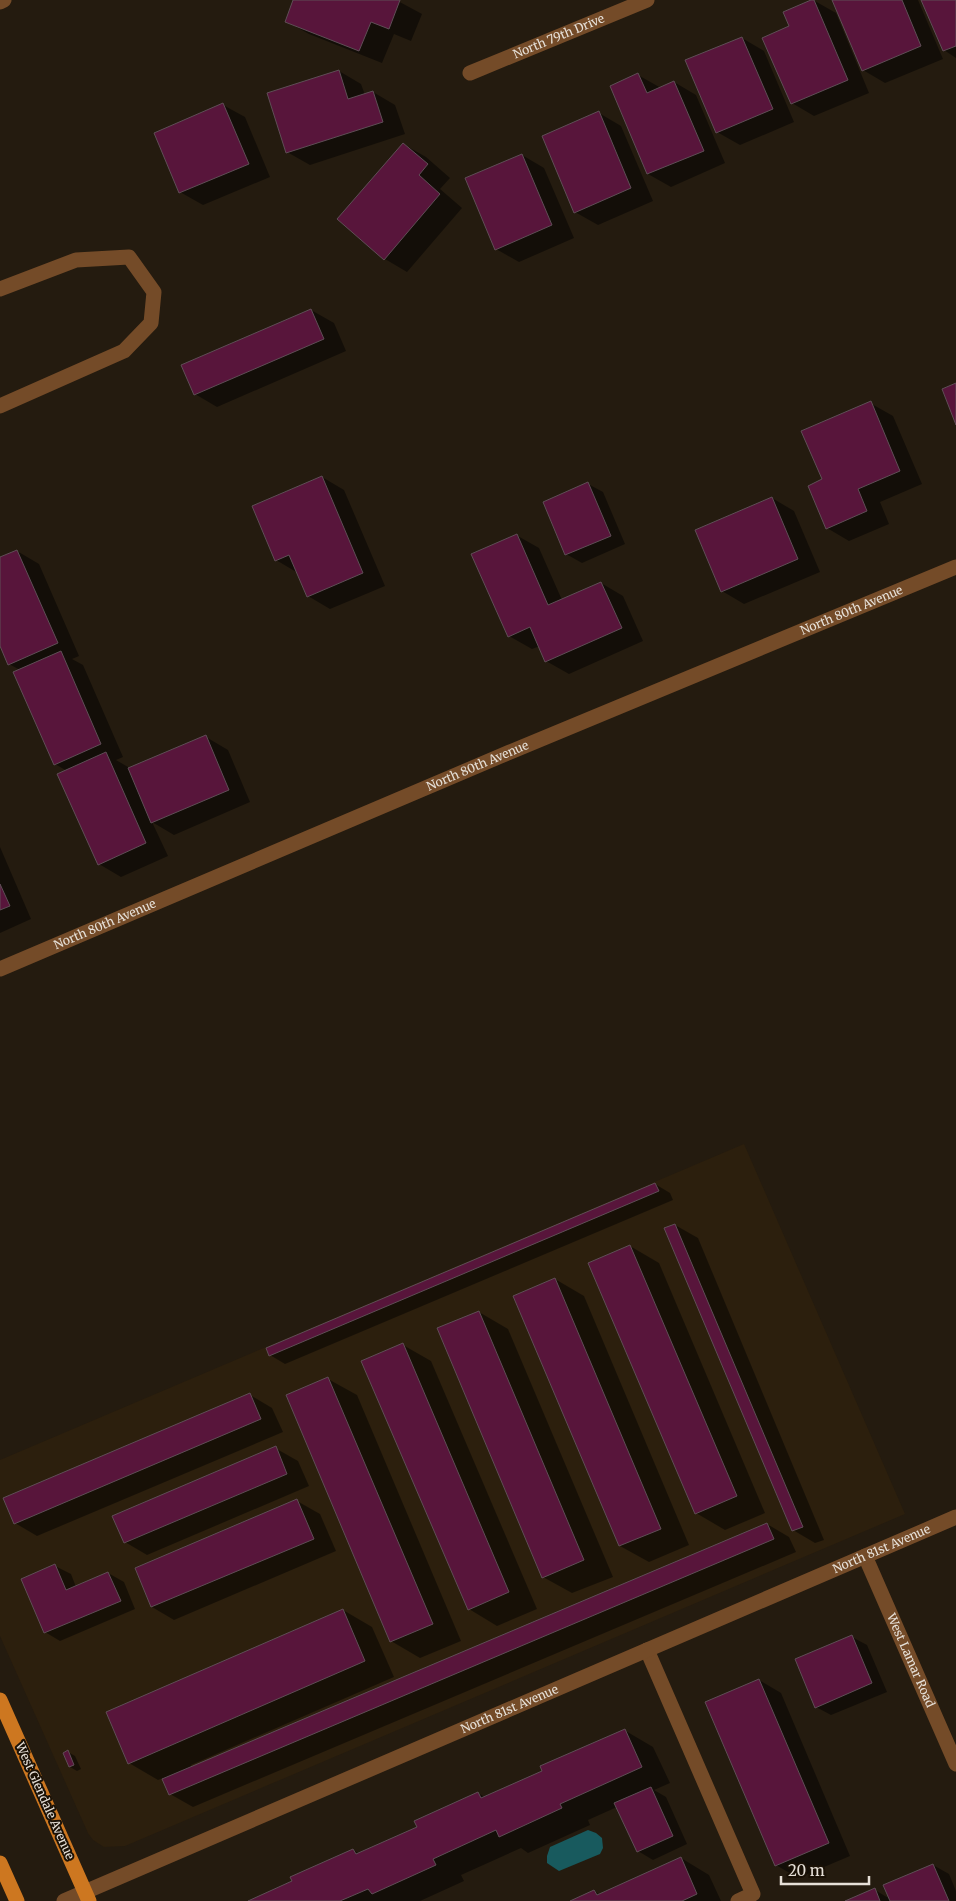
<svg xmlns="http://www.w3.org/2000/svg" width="956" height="1901" viewBox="0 0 956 1901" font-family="Merriweather,serif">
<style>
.built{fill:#2c1f0d}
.water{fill:#185a5e}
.shadow{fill:#0007}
.building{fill:#58153b;stroke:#5f4e56}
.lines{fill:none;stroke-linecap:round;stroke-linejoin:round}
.minor{stroke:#744b28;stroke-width:15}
.major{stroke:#cd7720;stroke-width:15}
.labels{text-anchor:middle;stroke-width:4;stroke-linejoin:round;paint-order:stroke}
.street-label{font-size:12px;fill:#e6e0d8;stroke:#1a1106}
</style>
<rect width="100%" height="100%" fill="#241b0f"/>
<path class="built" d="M744,1144L905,1514L125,1846L104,1847L93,1840L88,1833L0,1636V1460Z"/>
<path class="water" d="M588,1830L596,1833L602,1838L603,1848L600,1854L559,1871L547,1863V1856L550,1847Z"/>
<g class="shadow">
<path d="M295,0H396L422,14L411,41L394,34L382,63L309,34L286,21Z"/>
<path d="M813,0L836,13L869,93L814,116L792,103L791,27Z"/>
<path d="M833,0H918L943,59L885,83L863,70Z"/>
<path d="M922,0H956V58L944,50Z"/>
<path d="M742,38L764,51L794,122L740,145L717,132Z"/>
<path d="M339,71L361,84L365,95L373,92L395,105L405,134L310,165L287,152Z"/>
<path d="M638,75L661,88L674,82L696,95L725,163L671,187L648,174L611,86Z"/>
<path d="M223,105L245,117L270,177L203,205L180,192Z"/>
<path d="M599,113L621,126L653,201L598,225L575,212Z"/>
<path d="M403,144L426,157L450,178L440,189L462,208L407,272L385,259Z"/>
<path d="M522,155L544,168L574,238L519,262L496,249Z"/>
<path d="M311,310L334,323L346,351L217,407L195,394Z"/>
<path d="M870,403L893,416L922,484L880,502L889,524L849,541L827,528L824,480Z"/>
<path d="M322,477L344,490L385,586L330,609L308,596L298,573L276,560Z"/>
<path d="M588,484L603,492L625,544L582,563L566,554Z"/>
<path d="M772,498L794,511L820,572L744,604L722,591Z"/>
<path d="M516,535L539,548L562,600L601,583L623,596L643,641L569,674L546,661L540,646L532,649L509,636Z"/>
<path d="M17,551L39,564L79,656L72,659L83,665L123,757L116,760L128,767L129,769L206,737L228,750L250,802L174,835L152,822L168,856L121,877L99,864L67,771L55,764L20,670L9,664L0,643V559Z"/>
<path d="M0,847L31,919L0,933Z"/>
<path d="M655,1184L670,1193L673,1200L285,1364L270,1355Z"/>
<path d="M675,1225L698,1238L824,1540L815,1543L793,1530Z"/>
<path d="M630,1246L659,1263L765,1513L725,1530L696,1513Z"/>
<path d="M555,1279L584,1296L689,1545L649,1562L620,1546Z"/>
<path d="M479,1312L508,1329L613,1577L572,1593L543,1577Z"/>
<path d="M403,1345L431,1361L537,1609L497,1626L469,1609Z"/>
<path d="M328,1379L357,1395L461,1641L420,1658L391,1641Z"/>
<path d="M250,1395L272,1408L283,1432L37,1536L15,1523Z"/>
<path d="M275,1448L298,1461L309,1486L147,1555L125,1542Z"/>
<path d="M297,1501L320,1514L336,1551L174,1620L152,1607Z"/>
<path d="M767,1524L789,1537L796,1552L193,1807L170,1794L163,1778L158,1780L129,1763L343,1610L372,1627L394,1677L191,1765L192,1768Z"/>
<path d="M55,1566L71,1574L76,1587L108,1573L124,1582L135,1609L60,1641L45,1632Z"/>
<path d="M852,1637L867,1645L887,1692L831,1715L816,1707Z"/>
<path d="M759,1680L781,1693L850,1856L798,1878L776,1865Z"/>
<path d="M624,1730L653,1747L670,1783L654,1790L666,1797L687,1844L653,1860L638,1851L617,1807L588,1820L590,1825L528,1853L521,1848L461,1875L464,1881L420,1901H251L294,1882L353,1850L360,1854L418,1828L478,1793L486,1798L544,1772Z"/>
<path d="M68,1752L75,1756L81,1769L77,1771L70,1767Z"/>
<path d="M681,1858L709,1875L721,1901H573L594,1891L600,1895Z"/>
<path d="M933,1865L949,1874L956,1891V1901H848L875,1890L890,1899Z"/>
</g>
<g class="building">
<path d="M293,0H400L389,29L371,22L359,51L285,22Z"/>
<path d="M811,0H814L848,80L791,104L762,38L789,26L783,12Z"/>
<path d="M832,0H902L921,46L862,71Z"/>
<path d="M921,0H956V46L943,51Z"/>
<path d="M742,37L773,109L716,133L685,60Z"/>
<path d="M339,70L348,99L373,91L383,122L286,153L267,93Z"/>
<path d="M638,73L647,93L674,81L704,151L647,174L610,86Z"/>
<path d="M223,103L249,164L179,193L154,133Z"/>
<path d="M599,111L631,188L574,213L542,136Z"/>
<path d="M403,143L428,164L419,175L440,194L384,260L337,219Z"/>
<path d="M522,154L552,225L495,250L465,178Z"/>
<path d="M311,309L324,339L194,395L181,365Z"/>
<path d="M956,383V425L942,389Z"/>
<path d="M871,401L900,471L858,489L867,511L826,529L808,486L822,479L801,431Z"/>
<path d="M322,476L363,573L307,597L289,555L275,561L252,506Z"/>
<path d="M588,482L611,536L565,555L543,502Z"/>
<path d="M772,497L798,559L721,592L695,530Z"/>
<path d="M517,534L548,605L601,582L622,628L545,662L530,627L508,637L471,554Z"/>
<path d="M17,550L58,643L8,665L0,646V557Z"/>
<path d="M61,651L101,744L54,765L13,672Z"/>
<path d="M206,735L229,790L151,823L128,768Z"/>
<path d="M106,752L146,843L98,865L57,774Z"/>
<path d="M0,884L10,906L0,910Z"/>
<path d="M655,1183L659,1191L269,1356L266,1348Z"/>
<path d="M675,1224L803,1527L792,1531L664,1228Z"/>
<path d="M630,1245L737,1496L695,1514L588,1263Z"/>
<path d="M555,1278L661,1529L619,1546L513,1296Z"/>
<path d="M479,1311L584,1560L542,1578L437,1328Z"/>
<path d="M403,1343L509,1592L468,1610L361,1361Z"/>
<path d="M328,1377L433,1624L390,1642L286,1395Z"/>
<path d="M250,1393L261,1419L14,1524L3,1498Z"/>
<path d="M276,1446L287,1474L124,1543L112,1516Z"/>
<path d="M297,1499L314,1539L151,1607L135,1568Z"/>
<path d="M767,1523L774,1539L169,1795L162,1779Z"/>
<path d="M55,1564L66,1590L108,1572L121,1601L44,1633L21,1579Z"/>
<path d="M343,1609L365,1661L128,1764L106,1712Z"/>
<path d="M852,1635L872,1683L815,1708L795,1659Z"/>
<path d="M759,1679L829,1843L775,1866L705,1702Z"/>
<path d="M625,1729L642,1767L560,1804L562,1808L499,1837L496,1830L433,1859L436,1865L372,1894L368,1889L340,1901H248L292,1881L290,1877L353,1849L356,1854L417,1827L414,1821L478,1792L481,1798L542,1771L540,1766Z"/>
<path d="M68,1750L74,1765L69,1767L63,1753Z"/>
<path d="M651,1787L673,1836L637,1852L614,1803Z"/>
<path d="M681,1857L697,1894L682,1901H570L594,1890L597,1895Z"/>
<path d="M933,1864L949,1901H890L883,1885Z"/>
<path d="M875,1888L880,1901H845Z"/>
</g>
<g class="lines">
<g class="minor">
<path d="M0,2L4,0"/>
<path id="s1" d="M470,73L647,0"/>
<path d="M0,289L76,260L129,257L154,292L151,323L124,351L0,406"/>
<path id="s2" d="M0,969L510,752L956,567"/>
<path id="s3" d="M865,1556L956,1764"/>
<path d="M647,1650L753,1894L738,1901"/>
<path id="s4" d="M64,1901L956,1517"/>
</g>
<g class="major">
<path d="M0,1700L89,1901"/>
<path d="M0,1863L17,1901"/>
</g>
</g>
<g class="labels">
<g class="street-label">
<text dy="4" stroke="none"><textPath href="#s1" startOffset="96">North 79th Drive</textPath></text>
<text dy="4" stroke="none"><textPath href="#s2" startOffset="924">North 80th Avenue</textPath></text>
<text dy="4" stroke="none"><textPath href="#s2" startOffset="519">North 80th Avenue</textPath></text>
<text dy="4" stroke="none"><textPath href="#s2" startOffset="114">North 80th Avenue</textPath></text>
<text dy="4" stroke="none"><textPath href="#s4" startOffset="890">North 81st Avenue</textPath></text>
<text dy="4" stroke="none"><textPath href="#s3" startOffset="114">West Lamar Road</textPath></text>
<text dy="4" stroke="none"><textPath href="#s4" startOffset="485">North 81st Avenue</textPath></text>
<text transform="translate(45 1801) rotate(66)" y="4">West Glendale Avenue</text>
</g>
</g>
<path d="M781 1876v8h88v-8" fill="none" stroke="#e6e0d8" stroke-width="2.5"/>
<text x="788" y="1876" font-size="15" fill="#e6e0d8" stroke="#1a1106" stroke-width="4" paint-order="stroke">20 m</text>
</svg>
